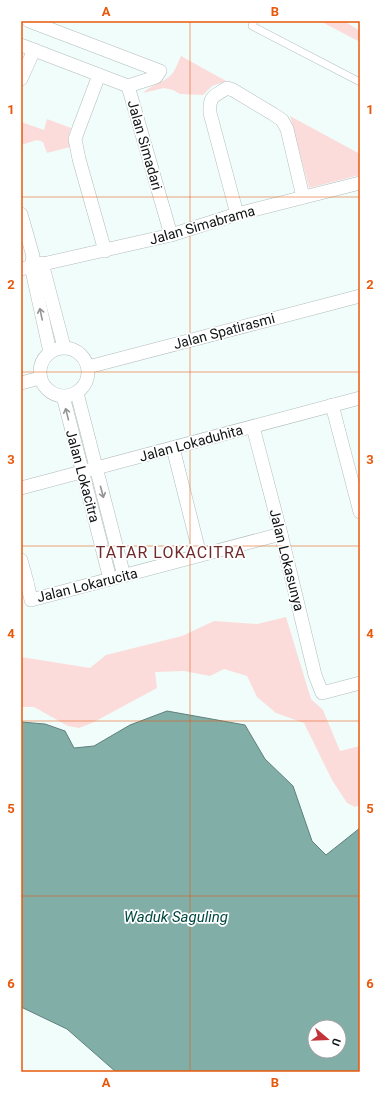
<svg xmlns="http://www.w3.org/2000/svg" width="381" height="1093" viewBox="0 0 381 1093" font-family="Roboto,sans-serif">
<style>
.green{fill:#fbdcda}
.water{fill:#82aea8;stroke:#60807c;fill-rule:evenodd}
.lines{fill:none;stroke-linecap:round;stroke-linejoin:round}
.service-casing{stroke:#b2bdbb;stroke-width:8}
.minor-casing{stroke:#b2bdbb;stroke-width:14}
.service{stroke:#fff;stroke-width:7}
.minor{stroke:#fff;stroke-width:13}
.oneway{stroke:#939595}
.grid{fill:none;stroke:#e8590c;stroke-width:1;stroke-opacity:0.55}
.labels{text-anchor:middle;stroke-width:3.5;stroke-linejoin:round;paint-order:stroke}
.street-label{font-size:14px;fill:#101414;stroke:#fff}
.water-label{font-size:15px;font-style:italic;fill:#014741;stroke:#fff}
.quarter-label{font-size:16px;letter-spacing:1px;fill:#702a29;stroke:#fff}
.neatline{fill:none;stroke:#e8590c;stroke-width:1.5}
.grid-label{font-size:13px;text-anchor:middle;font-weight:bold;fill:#e8590c}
</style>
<rect width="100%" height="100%" fill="#f1fdfb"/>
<g class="green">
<path d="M320,21H344L360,31V42Z"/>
<path d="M181,56L226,81L212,86L203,95L180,94L173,90L164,88L143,93C151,85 162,83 170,76C175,72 178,62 181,56Z"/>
<path d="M290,116L360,154V175L309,188Z"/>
<path d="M47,119L71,128L68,137L70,147L47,153L43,142L37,140L21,145V122L44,130Z"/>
<path d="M286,617L311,699L323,710L340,751L360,746V805L355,807L347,803L332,780L304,723L276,713L257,697L247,676L224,669L210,676L184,671L155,672L157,688L92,723L79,728L68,726L34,707H21V657L90,668L106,655L182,636L214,621L257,624Z"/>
</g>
<path class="water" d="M167,711L245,725L265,759L293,786L312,841L326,855L360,828V1072H116L67,1029L21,1007V722L45,724L65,731L74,748L94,746L130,725ZM315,1027H339V1051H315Z"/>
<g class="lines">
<defs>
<path id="service" d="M254,21L252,26L360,82"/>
<g id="minor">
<path d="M29,21L160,71L156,77L128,86"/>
<path d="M21,45L128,86L171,235"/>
<path d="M99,75L79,128L75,139L79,159L105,251"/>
<path d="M21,79L34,50"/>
<path d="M21,214L33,256L31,266L50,352"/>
<path d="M237,214L210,113C209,96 213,97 227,88L233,90L273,114L282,120L287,129L303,197"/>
<path d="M42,263L64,347"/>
<path d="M21,269L171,235L237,214L360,183"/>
<circle cx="64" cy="372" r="24"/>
<path d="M88,367L360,296"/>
<path d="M21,383L40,378"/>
<path d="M77,393L124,576"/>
<path d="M63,396L110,579"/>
<path d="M332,405L360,512"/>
<path d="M253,427L281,534L315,675L322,693L360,683"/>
<path d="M173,448L200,555"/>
<path d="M21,488L360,398"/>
<path d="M21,560L27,582"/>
<path d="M21,584L27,582L31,600L281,534"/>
</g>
</defs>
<use href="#service" class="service-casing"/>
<use href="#minor" class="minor-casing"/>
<use href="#service" class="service"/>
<use href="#minor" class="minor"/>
</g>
<defs><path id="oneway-shaft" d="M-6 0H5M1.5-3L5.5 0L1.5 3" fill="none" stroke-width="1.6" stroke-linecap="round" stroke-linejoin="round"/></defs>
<g class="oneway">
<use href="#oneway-shaft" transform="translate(41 314) rotate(-102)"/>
<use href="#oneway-shaft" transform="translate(67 414) rotate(-104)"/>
<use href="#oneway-shaft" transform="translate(102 492) rotate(75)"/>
</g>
<path class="grid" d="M190,21V1072M21,197H360M21,372H360M21,546H360M21,721H360M21,896H360"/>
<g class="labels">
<g class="street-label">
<text transform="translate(145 145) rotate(74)" y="5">Jalan Simadari</text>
<text transform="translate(202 225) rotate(-16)" y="5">Jalan Simabrama</text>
<text transform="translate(224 331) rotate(-15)" y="5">Jalan Spatirasmi</text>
<text transform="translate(191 443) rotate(-15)" y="5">Jalan Lokaduhita</text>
<text transform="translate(83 476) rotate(75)" y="5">Jalan Lokacitra</text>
<text transform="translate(287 560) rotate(76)" y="5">Jalan Lokasunya</text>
<text transform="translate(87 585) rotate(-14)" y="5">Jalan Lokarucita</text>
</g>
<g class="water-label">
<text x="176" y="922">Waduk Saguling</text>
</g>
<g class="quarter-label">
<text x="171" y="558">TATAR LOKACITRA</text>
</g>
</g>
<rect width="381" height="1093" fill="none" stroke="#ffffff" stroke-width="44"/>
<g transform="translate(327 1039) rotate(109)"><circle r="19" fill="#ffffff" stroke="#9fa1a1"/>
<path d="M0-3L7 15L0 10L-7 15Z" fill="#c33339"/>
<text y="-6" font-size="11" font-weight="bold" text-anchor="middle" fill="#101414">U</text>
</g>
<rect x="22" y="22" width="337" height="1049" class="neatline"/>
<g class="grid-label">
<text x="106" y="16">A</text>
<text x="275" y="16">B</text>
<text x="11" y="114">1</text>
<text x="370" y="114">1</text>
<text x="11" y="289">2</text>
<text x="370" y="289">2</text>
<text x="11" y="464">3</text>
<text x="370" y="464">3</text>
<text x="11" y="638">4</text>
<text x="370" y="638">4</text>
<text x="11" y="813">5</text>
<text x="370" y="813">5</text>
<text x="11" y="988">6</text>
<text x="370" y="988">6</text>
<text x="106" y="1087">A</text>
<text x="275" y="1087">B</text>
</g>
</svg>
